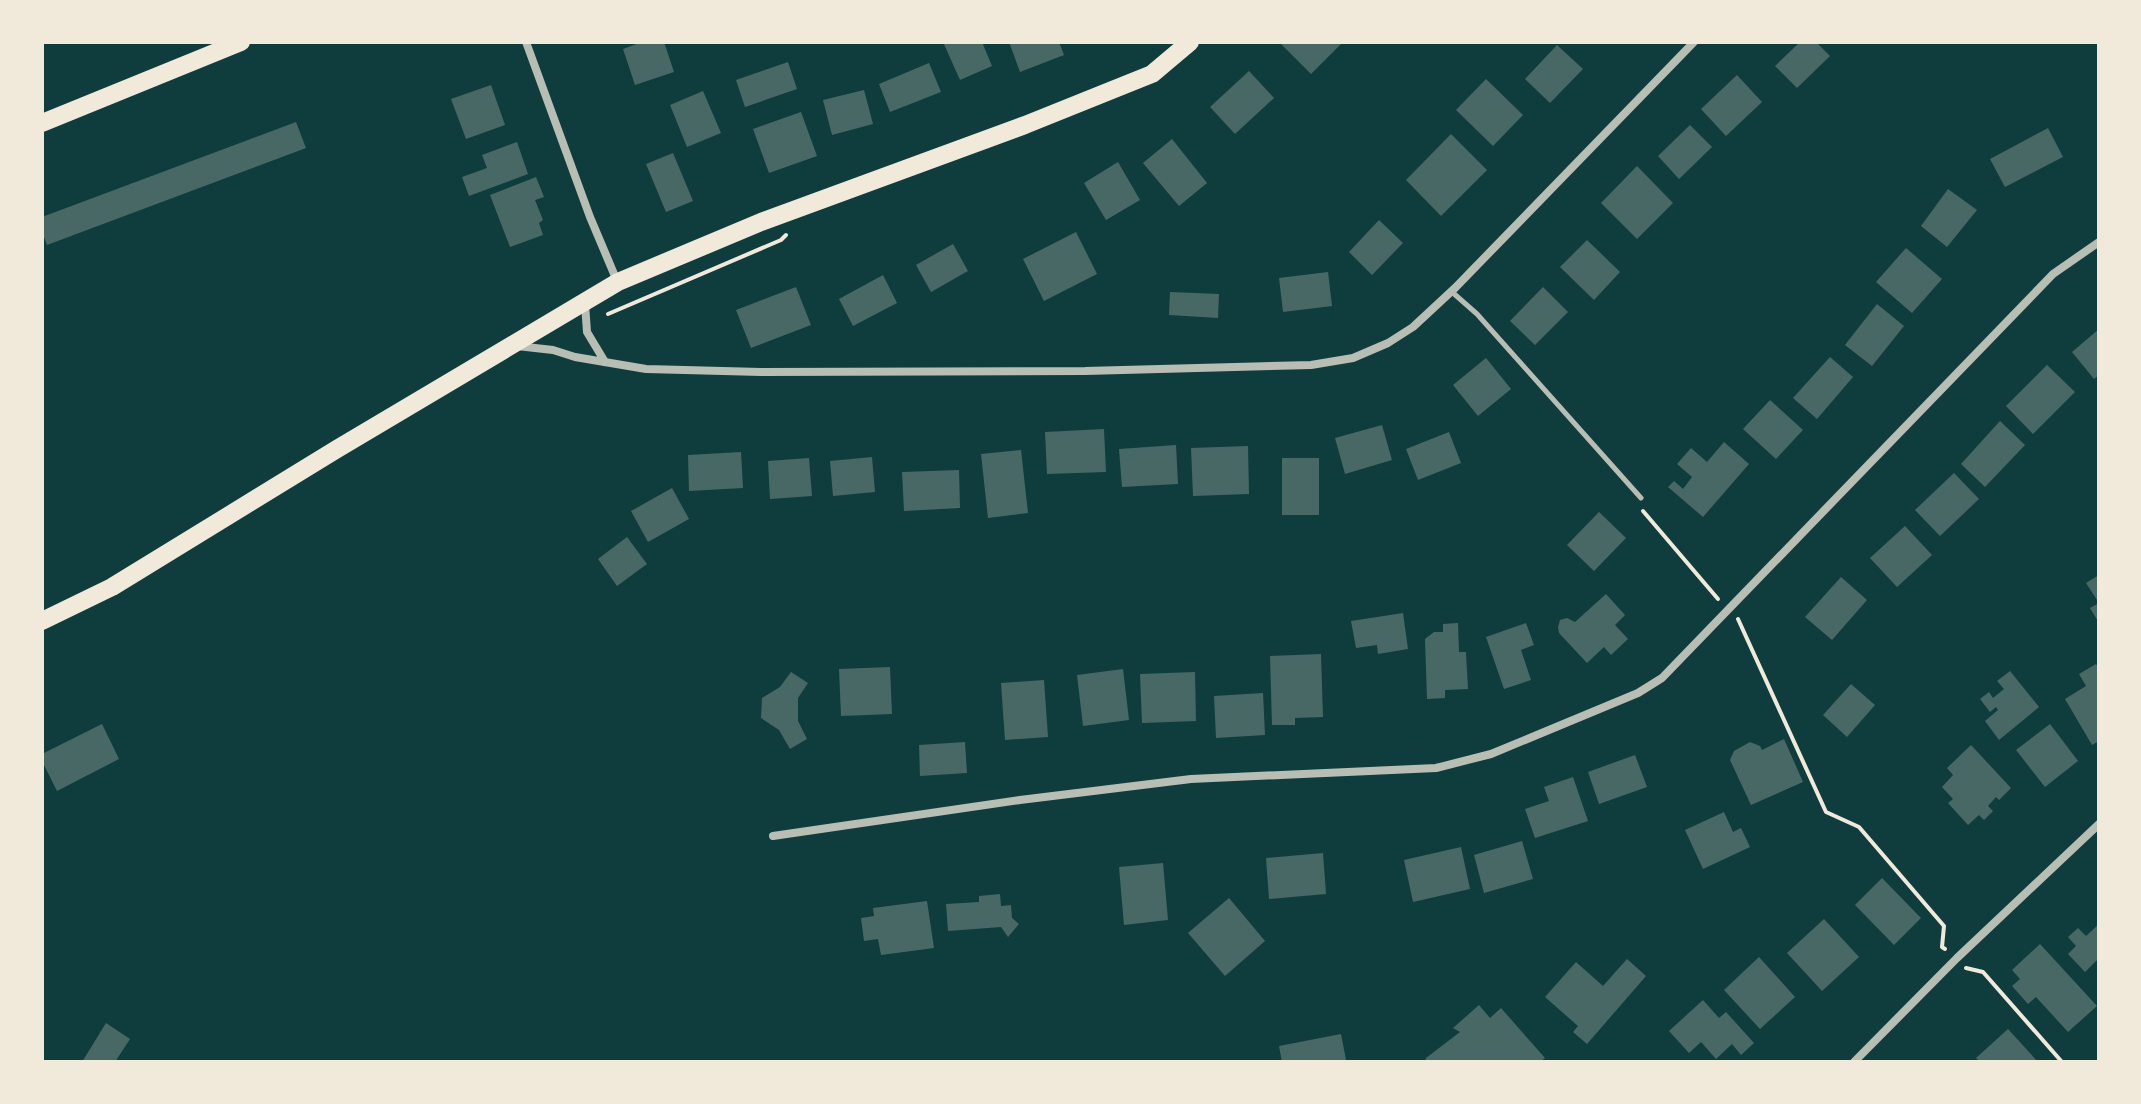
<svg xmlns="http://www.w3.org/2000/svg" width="2141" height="1104" viewBox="0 0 2141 1104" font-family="Signika,sans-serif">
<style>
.building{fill:#486865}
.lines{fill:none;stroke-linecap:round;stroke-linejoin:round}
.path{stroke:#f1e9da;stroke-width:4}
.service{stroke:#b8beb3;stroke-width:5}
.minor{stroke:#b8beb3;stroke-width:8}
.trunk{stroke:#f1e9da;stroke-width:18}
</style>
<rect width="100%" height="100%" fill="#0f3d3e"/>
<g class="building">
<path d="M642,42H664L674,72L635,85L623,49Z"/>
<path d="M943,42H982L992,66L960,80Z"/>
<path d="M1009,42H1059L1064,55L1020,72Z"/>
<path d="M1279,42H1343L1311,74Z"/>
<path d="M1800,42H1816L1830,56L1797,88L1775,66Z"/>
<path d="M1557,45L1583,69L1550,103L1525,79Z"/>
<path d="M788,62L797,89L745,107L736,80Z"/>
<path d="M929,63L941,92L890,112L879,84Z"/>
<path d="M1249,71L1274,98L1235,134L1210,107Z"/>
<path d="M1737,75L1762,102L1726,136L1701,109Z"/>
<path d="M1486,79L1523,115L1493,146L1456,110Z"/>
<path d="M491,85L505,125L466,139L451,99Z"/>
<path d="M864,90L873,124L832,135L823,100Z"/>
<path d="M703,91L721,133L687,147L670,105Z"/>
<path d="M801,112L817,156L769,173L753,129Z"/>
<path d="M296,122L306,148L47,245L42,232V217Z"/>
<path d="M1690,125L1712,147L1679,179L1658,156Z"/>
<path d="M2048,128L2063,157L2005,187L1990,159Z"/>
<path d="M1451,134L1487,170L1441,216L1406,180Z"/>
<path d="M1172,139L1207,183L1179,206L1143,163Z"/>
<path d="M517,142L528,174L469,196L462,177L487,168L482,155Z"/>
<path d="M673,153L693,201L666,212L646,164Z"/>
<path d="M1118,162L1140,200L1106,220L1084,183Z"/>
<path d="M1637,166L1673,203L1637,239L1601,203Z"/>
<path d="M536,177L544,197L535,200L543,220L539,223L543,235L510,247L490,195Z"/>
<path d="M1948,189L1977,210L1947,247L1921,226Z"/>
<path d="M1379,220L1403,243L1372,275L1349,252Z"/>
<path d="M1076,232L1097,274L1044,301L1023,259Z"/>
<path d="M1587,240L1620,272L1594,300L1560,267Z"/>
<path d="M953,244L968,271L931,292L916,265Z"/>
<path d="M1906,248L1942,279L1912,313L1876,282Z"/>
<path d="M1328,272L1332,306L1283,312L1279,278Z"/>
<path d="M883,275L897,303L853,326L839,299Z"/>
<path d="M796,287L811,325L751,348L736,310Z"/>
<path d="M1543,287L1568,312L1535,345L1510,321Z"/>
<path d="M1170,292L1219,294L1218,318L1169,315Z"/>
<path d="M1877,304L1904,326L1872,366L1845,345Z"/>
<path d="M2099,329V375L2094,379L2072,352Z"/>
<path d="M1830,357L1853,377L1817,419L1793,398Z"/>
<path d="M1486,358L1511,389L1478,416L1453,385Z"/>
<path d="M2047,365L2075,392L2033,434L2006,406Z"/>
<path d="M1770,400L1803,430L1776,459L1743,429Z"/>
<path d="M2000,421L2025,445L1985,487L1961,464Z"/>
<path d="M1382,425L1392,460L1345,474L1335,438Z"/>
<path d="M1104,429L1106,472L1047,474L1045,432Z"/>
<path d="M1449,432L1461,463L1418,480L1406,449Z"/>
<path d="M1724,442L1749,464L1703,517L1668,487L1674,481L1683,489L1692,477L1677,464L1691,448L1707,462Z"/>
<path d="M1176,445L1178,484L1122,487L1119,449Z"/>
<path d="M1248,446L1249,494L1193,496L1191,448Z"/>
<path d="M1021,450L1028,513L988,518L981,454Z"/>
<path d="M741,452L743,488L689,491L688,455Z"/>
<path d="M872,457L875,492L833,496L830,461Z"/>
<path d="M809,458L812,496L770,499L768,461Z"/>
<rect x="1282" y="458" width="37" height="57"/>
<path d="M959,470L960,508L904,511L902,472Z"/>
<path d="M1954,473L1979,499L1940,536L1915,510Z"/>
<path d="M672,488L689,519L648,542L631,511Z"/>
<path d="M1599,512L1626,538L1594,571L1567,545Z"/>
<path d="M1905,526L1932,555L1897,587L1870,558Z"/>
<path d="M627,537L647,564L617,586L598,559Z"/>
<path d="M2099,575V623L2090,608L2099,603L2086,583Z"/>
<path d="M1841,577L1867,600L1832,640L1805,617Z"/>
<path d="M1606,594L1625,615L1615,625L1628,639L1611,655L1604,647L1587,663L1559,633L1558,627L1560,620L1567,618L1575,622Z"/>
<path d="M1403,613L1408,649L1378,654L1377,645L1356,648L1351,621Z"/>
<path d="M1458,623L1459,652H1466L1468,689L1445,690V698L1427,699L1425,639L1434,632H1443V624Z"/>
<path d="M1526,623L1534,645L1521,650L1531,680L1504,689L1486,637Z"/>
<path d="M1321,654L1323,717L1295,718V725H1272L1270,656Z"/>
<path d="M2096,664L2099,669V741L2092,745L2065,699L2086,686L2079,674Z"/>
<path d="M890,667L892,714L841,716L839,669Z"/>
<path d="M1123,669L1129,720L1083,726L1077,675Z"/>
<path d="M2010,671L2039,707L1999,740L1985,721L1998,710L1996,707L1990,712L1980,699L1989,692L1993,698L2004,689L1997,681Z"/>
<path d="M791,672L808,683L798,698V721L807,739L790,749L779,730L761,718L762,698L780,687Z"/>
<path d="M1195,672L1196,721L1142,723L1140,674Z"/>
<path d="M1044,680L1048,737L1005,740L1001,683Z"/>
<path d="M1851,684L1875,705L1847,737L1823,715Z"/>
<path d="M1263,693L1265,735L1216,738L1214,696Z"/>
<path d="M102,724L119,759L57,791L42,761V754Z"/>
<path d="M2050,724L2078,761L2045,787L2016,750Z"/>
<path d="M1784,739L1803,782L1751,805L1730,760L1734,751L1750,742L1760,746L1762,750Z"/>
<path d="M965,742L967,773L920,776L919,745Z"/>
<path d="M1971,745L2011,788L1999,800L1996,797L1988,806L1993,811L1984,820L1979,815L1968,825L1948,803L1953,799L1942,787L1953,775L1947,768Z"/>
<path d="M1635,755L1647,787L1599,804L1588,772Z"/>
<path d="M1573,777L1588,821L1535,838L1525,809L1549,801L1544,787Z"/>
<path d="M1724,812L1733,832L1741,828L1750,847L1703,869L1685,830Z"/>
<path d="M1522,841L1533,879L1484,893L1474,855Z"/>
<path d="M1461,847L1470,889L1413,902L1404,860Z"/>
<path d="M1323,853L1326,894L1269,899L1266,858Z"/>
<path d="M1163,863L1168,920L1124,925L1119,867Z"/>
<path d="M1882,878L1921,918L1894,945L1855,905Z"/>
<path d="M1000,894L1001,906L1011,905L1012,918L1019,924L1008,937L1001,927L948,931L946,904L979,902V896Z"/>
<path d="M1229,898L1265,941L1225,976L1188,933Z"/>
<path d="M927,901L934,948L881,955L878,939L864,941L861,918L874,916L873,908Z"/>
<path d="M1824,919L1859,957L1822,991L1787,953Z"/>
<path d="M2099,924V958L2085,972L2068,954L2076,946L2068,937L2078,928L2086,936Z"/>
<path d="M2040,944L2097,1006L2068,1032L2036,997L2028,1004L2012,986L2020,979L2012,970Z"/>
<path d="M1759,957L1795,997L1760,1029L1724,990Z"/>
<path d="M1627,959L1646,976L1587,1044L1573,1032L1578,1026L1545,997L1576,962L1603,986Z"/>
<path d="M1703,1000L1719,1018L1726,1012L1754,1043L1741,1055L1732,1044L1716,1059L1701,1042L1689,1053L1669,1031Z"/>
<path d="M1479,1005L1490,1018L1501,1008L1545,1058L1540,1062H1425L1426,1058L1460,1032L1453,1028Z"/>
<path d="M106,1023L130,1039L115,1062H82Z"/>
<path d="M2008,1029L2038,1062H1980L1976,1058Z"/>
<path d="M1341,1034L1346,1060L1282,1062L1279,1046Z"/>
</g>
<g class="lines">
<g class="path">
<path d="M608,314L781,240L786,235"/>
<path d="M1643,511L1718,599"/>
<path d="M1738,619L1826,812L1859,827L1944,926L1942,947L1945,949"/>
<path d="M1966,968L1983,972L2062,1062"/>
</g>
<path class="service" d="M1452,292L1477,314L1641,498"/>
<g class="minor">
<path d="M526,42L590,217L617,281"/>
<path d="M585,304L587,332L605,362"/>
<path d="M517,346L553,350L575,357L646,369L761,372L1085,371L1311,365L1353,358L1388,343L1413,327L1455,288L1694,42"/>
<path d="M773,836L1020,800L1191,779L1436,768L1491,754L1638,693L1662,678L2053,274L2099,242"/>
<path d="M1854,1062L1957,958L2099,824"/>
</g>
<g class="trunk">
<path d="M42,123L241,42"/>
<path d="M42,621L112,587L337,449L618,282L761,222L1025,125L1127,84L1152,74L1190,42"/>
</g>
</g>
<rect width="2141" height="1104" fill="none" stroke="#f1e9da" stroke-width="88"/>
</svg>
